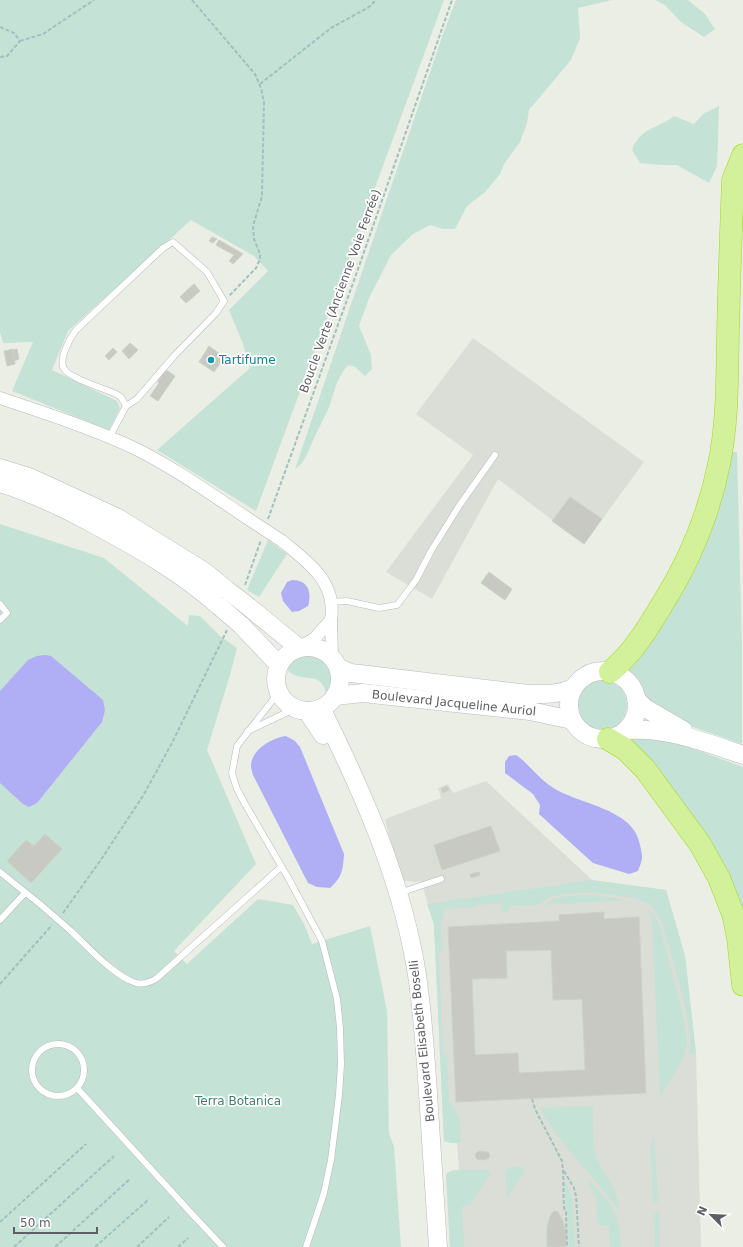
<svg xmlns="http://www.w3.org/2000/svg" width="743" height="1247" viewBox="0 0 743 1247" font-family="'DejaVu Sans',sans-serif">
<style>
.industrial{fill:#dbddd7}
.green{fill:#c5e2d6}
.water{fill:#b0aef5}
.building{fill:#c7c9c2;stroke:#ced2c4;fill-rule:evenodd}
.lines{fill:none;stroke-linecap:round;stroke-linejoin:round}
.lane-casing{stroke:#b9b7be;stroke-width:7}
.street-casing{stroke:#b9b7be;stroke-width:13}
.secondary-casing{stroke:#bab9bf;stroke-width:19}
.highway-casing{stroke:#a3d81b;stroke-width:23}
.path{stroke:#9fc2be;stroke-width:2;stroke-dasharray:4 2;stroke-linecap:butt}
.lane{stroke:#fff;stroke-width:6}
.street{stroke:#fff;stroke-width:12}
.secondary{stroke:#fff;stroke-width:18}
.highway{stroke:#d3f09a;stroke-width:22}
.lane-bridge-casing{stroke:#b9b7be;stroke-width:7;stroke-linecap:butt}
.street-bridge-casing{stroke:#b9b7be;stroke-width:13;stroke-linecap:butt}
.secondary-bridge-casing{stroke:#bab9bf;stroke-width:19;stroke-linecap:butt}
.lane-bridge{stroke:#fff;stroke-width:6}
.street-bridge{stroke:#fff;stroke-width:12}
.secondary-bridge{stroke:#fff;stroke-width:18}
.culture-dot{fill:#0f9aa8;stroke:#fff;stroke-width:1.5}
.labels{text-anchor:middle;stroke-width:3.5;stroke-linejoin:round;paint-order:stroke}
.street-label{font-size:12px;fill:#5e5d64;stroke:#fff}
.culture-label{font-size:12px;fill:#0d838f;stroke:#fff;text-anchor:start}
.park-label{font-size:12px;fill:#408069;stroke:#fff}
</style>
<rect width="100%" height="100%" fill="#ebeee5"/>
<g class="industrial">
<path d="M473,338L644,462L584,544L498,479L432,599L386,572L473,455L416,414Z"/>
<path d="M486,781L592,880L666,890L685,956L696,1054L701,1247H450L446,1174L451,1171L459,1170L457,1143H452L444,1141L434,924L421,881L416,882L400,880L385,819L441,798L438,788L448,784L453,793Z"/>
</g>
<g class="green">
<path d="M0,0H444L256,511L157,450L250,368L243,344L229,310L268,271L254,256L191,220L68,331L52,370L117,401L120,408L109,430L12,391L33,342L3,343L0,332Z"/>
<path d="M456,0H612L578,8L580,38L571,60L529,110L527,123L520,142L504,164L500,174L485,192L467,206L455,229H443L430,225L413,234L391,255L369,298L359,326L371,355L372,369L365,376L355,367L348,365C337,377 334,393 329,407C324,419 317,431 312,443C308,452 304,464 295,469L442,37Z"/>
<path d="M655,0H688L705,14L715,29L704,37L681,22L665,5Z"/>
<path d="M719,106L717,166L709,183L677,165H660L640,163L632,150C640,127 658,129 674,116L694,124L703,114Z"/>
<path d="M726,452H737L742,649V744L690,726L648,704L636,677L623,668Z"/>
<path d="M0,524L104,558L188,626L189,615L200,616L220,636L237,648L230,675L207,750L256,864L174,951L187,964L258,899L293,905L304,924L312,944L370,926L387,1011L389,1133L394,1147L401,1247H0Z"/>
<path d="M268,540L287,554L259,597L247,590Z"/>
<path d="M308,654C330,655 336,676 326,693C320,668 299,686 286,668C291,659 298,655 308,654Z"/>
<circle cx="602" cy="705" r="25"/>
<path d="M636,737C672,738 709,755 743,767V947L740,924L631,740Z"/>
<path d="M592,880L666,890L685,956L696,1054H689L690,1046V1035L683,997L662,922L651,905L635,898L591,892L563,894L550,897L538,905L510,906L508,911L502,914L501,903L477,905L476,907L443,909V918L441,920L442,953H439L443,1055H447L449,1102L459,1116L461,1140L457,1143H452L444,1141L434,924L427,904Z"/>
<path d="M586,895L600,896L625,900L545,905C556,895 572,896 586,895Z"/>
<path d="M648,909L655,916L660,927L679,999L686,1032L687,1042L684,1057L660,1097L652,917Z"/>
<path d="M593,1106C593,1121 592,1142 596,1156C603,1176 618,1186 619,1210L613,1202L559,1138L545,1118L540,1108Z"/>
<path d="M654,1133L658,1201L653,1206L651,1154L649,1153Z"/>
<path d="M509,1167H523L525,1171L507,1199L505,1172Z"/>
<path d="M484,1169L491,1173L470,1205L462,1206L464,1247H450L446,1174L449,1172L454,1170Z"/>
<path d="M587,1178C612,1205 619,1209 621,1247H610L609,1226H600V1225H598L596,1195H594Z"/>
<path d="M564,1179L572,1194L575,1247H569L567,1208H565Z"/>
<path d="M659,1210L660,1247H655L654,1215Z"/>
</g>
<g class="water">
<path d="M292,580C308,580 312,592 308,606L299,611L292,612L283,601L281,593L287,582Z"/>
<path d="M45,655L51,656L103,700L105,710L102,722L37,803L29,807L23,804L0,783V691L28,660L37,656Z"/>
<path d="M286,736L295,741L300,747L344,854C343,870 342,877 330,888L317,887L308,883L253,775C252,772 251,768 251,765C252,749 272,738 286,736Z"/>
<path d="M516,755C529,764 538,778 552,787C579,805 634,808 640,845C643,858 643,858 638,871L629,874L593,863L539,814L540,805L533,794L505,773V762L509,756Z"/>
</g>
<g class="building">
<path d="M212,237L217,239L213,243L209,241Z"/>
<path d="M219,240L238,251L243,254L233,264L229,261L234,255L216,245Z"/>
<path d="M194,284L200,291L191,299L185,292Z"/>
<path d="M185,292L191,299L186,303L180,297Z"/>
<path d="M130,343L138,350L129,359L122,351Z"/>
<path d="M209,346L224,357L214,372L199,362Z"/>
<path d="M113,348L117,352L109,360L105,356Z"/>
<path d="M13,349L15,364L7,366L4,351Z"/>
<path d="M17,349L19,359L14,361L13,350Z"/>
<path d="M166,370L175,376L158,401L150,396L159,383L158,381Z"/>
<path d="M570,497L602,519L584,544L552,521Z"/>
<path d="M489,572L512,589L505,600L481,583Z"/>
<path d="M447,786L449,790L443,793L441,789Z"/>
<path d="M491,826L500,851L442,870L434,845Z"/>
<path d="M45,834L62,849L31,883L7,861L26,840L34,846Z"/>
<path d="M479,872L480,875L471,878L470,874Z"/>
<path d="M604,912V919L639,917L646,1093L456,1102L448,927L559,921V915ZM551,950L553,1000L582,999L585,1070L519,1073L518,1053L475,1055L472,979L507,978L506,951Z"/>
<path d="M479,1151L488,1152L490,1155L489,1158L485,1160L477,1159L475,1156L476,1153Z"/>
<path d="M554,1211L558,1212L563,1221L566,1233V1247H547V1227L551,1214Z"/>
</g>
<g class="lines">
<defs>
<g id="lane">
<path d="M109,438L126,406L137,399L174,356L216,313L224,301L207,272L173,242L163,248L76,330C70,338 57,361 65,370C70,378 105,389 116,394L121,397L126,406"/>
<path d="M331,602L347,601L379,608L397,605L416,580L431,551L459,506L495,455"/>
<path d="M0,604L7,613L0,620"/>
<path d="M279,692L237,746L232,773L237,789L245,804L290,881L322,941L337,999L340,1028L341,1064L339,1095L331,1160L324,1193L306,1247"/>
<path d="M248,731L296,708"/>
<path d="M0,872L41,905"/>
<path d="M399,893L441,879"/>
<path d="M0,920L25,893"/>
<path d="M71,931C88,947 114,976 136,983C144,985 151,982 157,978L281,867"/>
<circle cx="58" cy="1070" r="26"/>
<path d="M77,1088L192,1214L223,1247"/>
</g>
<g id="street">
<path d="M0,398C45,413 91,428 134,448C175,468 212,495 250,520"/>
<path d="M282,541C308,562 337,582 331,620"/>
<path d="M299,648L315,638L331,620L332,657"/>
</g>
<g id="secondary">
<path d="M0,468L29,477L118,518L205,572L227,590"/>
<path d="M0,483C34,493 66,509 97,526C140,549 183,574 219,606"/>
<path d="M249,607L299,648"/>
<path d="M241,625L279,665"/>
<circle cx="308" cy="679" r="32"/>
<path d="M339,668L351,673L529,694C544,694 559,695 573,688"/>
<circle cx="603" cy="705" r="34"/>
<path d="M335,696L363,693L530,711L572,720"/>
<path d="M636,699L645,708L683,730"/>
<path d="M321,708C361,789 399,873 415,963C422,1001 424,1040 427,1078C431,1134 434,1191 438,1247"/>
<path d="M307,711L323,735"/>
<path d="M626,730C667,727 705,742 743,755"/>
</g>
<g id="highway">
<path d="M610,672C633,653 648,628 663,603C690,560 709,513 719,464C728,421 727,377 728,334C729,283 731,231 733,180L743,155"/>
<path d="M608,739L625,749L645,769L700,844L719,878L733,914L738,938L743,985"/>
</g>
</defs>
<use href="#lane" class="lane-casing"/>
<use href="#street" class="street-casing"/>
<use href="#secondary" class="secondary-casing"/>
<use href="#highway" class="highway-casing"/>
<g class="path">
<path d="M192,0L255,74L261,88L264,103L262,196L253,226L254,239L260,254V259L256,268L229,296"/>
<path d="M0,27L14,33L20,41L7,56L0,57"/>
<path d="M20,41L43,34L94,0"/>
<path d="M260,84L331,28L369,7L376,0"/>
<path d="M268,519L357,272L452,0"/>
<path d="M245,585L261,540"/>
<path d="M63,913L100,861L143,796L173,741L227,630"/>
<path d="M0,984L52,925"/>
<path d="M532,1099L535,1109L562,1161C564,1176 563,1193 564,1208L566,1212L567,1247"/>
<path d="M564,1171L574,1188L576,1196L579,1247"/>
<path d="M0,1222L86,1144"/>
<path d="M14,1247L114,1156"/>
<path d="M55,1247L130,1179"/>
<path d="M95,1247L149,1199"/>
<path d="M137,1247L169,1217"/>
<path d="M178,1247L188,1238"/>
</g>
<use href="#lane" class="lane"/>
<use href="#street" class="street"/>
<use href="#secondary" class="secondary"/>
<use href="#highway" class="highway"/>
<defs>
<path id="lane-bridge" d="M41,905L71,931"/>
<path id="street-bridge" d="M250,520L282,541"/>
<g id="secondary-bridge">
<path d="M227,590L249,607"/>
<path d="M219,606L241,625"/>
</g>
</defs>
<use href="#lane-bridge" class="lane-bridge-casing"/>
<use href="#street-bridge" class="street-bridge-casing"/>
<use href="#secondary-bridge" class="secondary-bridge-casing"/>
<use href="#lane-bridge" class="lane-bridge"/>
<use href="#street-bridge" class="street-bridge"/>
<use href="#secondary-bridge" class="secondary-bridge"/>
</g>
<circle class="culture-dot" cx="211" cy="360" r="4"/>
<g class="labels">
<g class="street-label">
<text transform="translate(340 291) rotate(-70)" y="4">Boucle Verte (Ancienne Voie Ferrée)</text>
<text transform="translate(454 703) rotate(6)" y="4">Boulevard Jacqueline Auriol</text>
<text transform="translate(422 1041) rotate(-96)" y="4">Boulevard Elisabeth Boselli</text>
</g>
<g class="culture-label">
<text x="219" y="364">Tartifume</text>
</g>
<g class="park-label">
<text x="238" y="1105">Terra Botanica</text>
</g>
</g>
<g transform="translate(711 1215) rotate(294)" stroke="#ffffff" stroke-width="3" paint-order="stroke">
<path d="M0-3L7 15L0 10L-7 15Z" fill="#5e5d64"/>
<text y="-6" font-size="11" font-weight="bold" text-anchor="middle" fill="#5e5d64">N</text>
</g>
<path d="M14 1227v6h83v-6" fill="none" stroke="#5e5d64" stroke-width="2"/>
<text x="20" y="1227" font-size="12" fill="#5e5d64" stroke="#ffffff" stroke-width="3" paint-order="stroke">50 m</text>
</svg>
